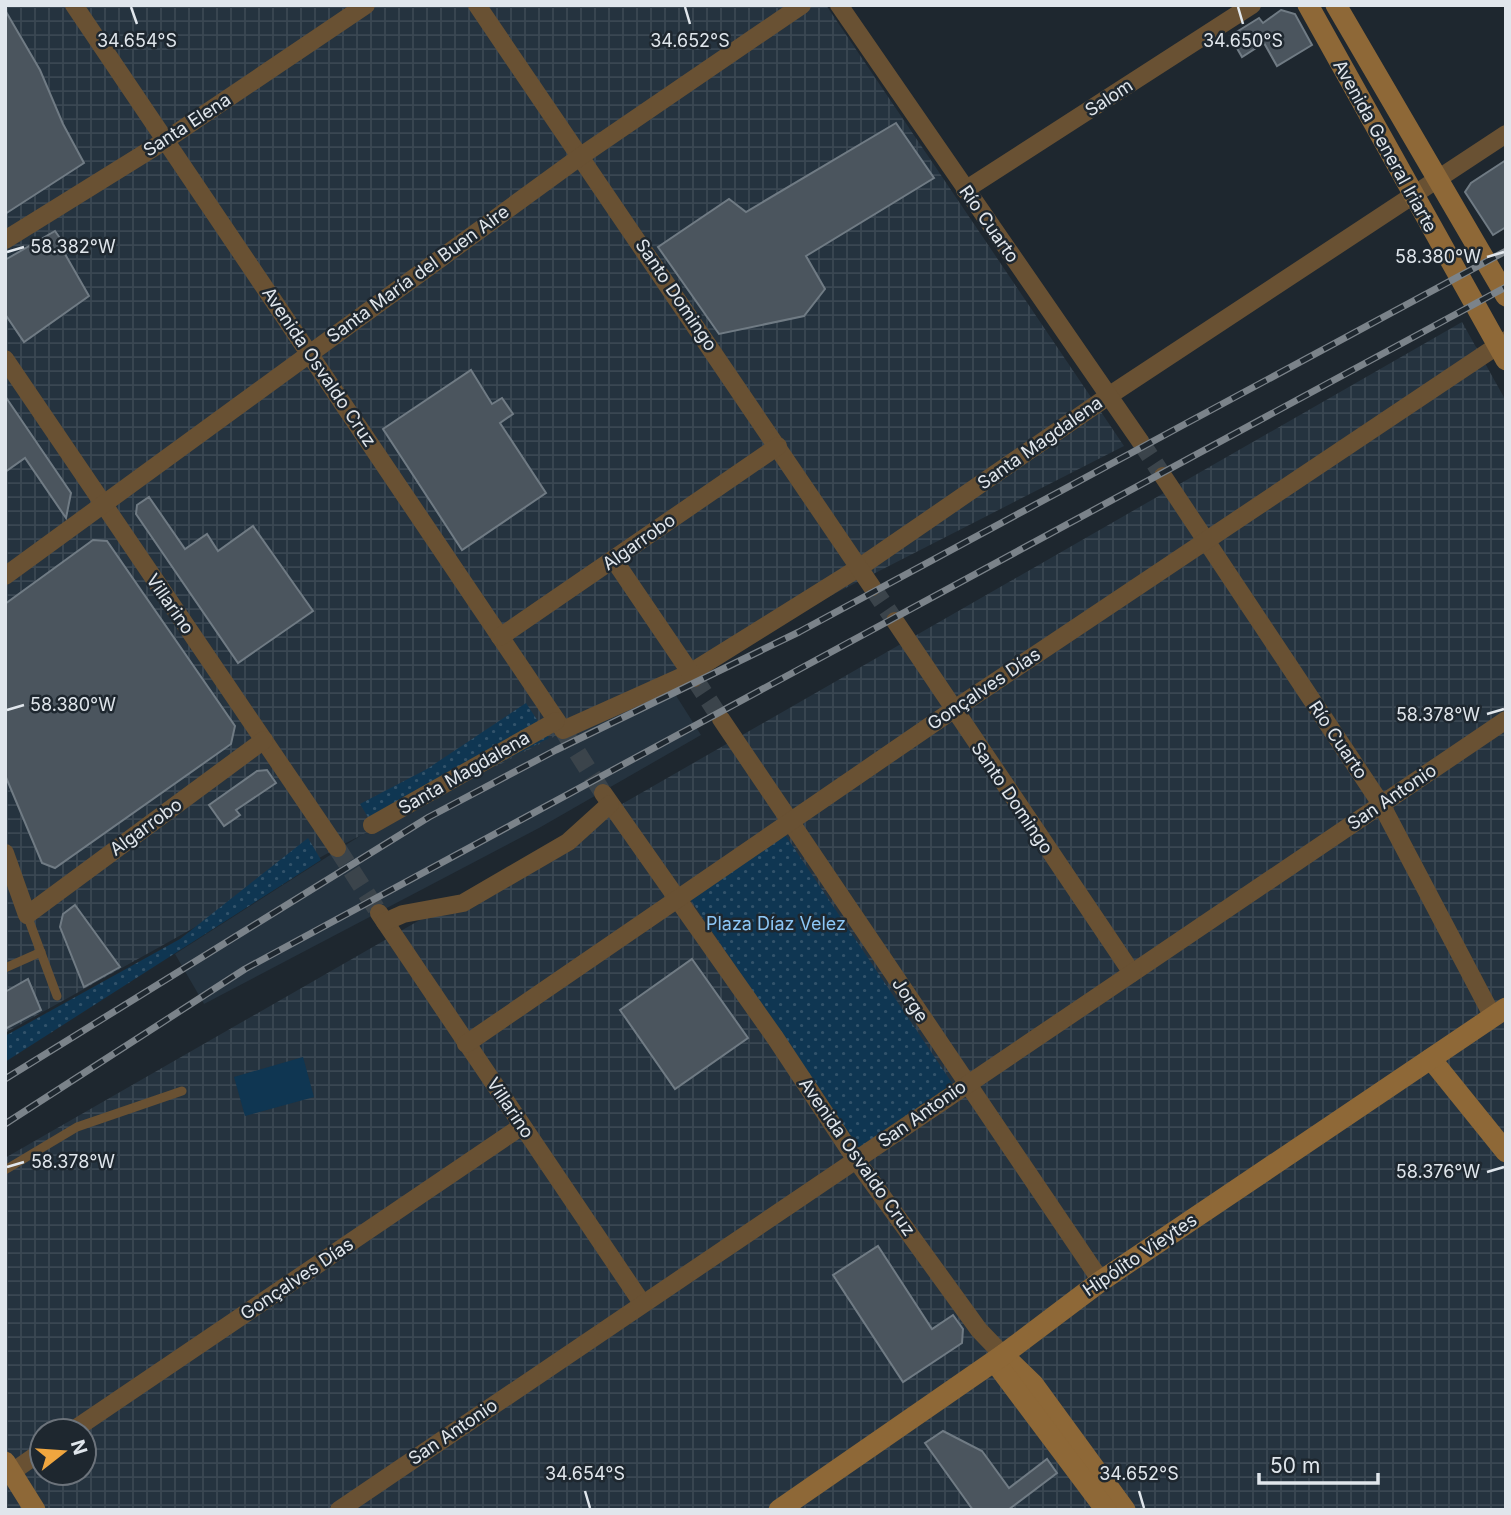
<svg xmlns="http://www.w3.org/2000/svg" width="1511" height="1515" viewBox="0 0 1511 1515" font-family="Inter,sans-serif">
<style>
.built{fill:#25333f}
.industrial{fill:url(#industrial-grid);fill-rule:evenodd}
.grass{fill:url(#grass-dots)}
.pitch{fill:#0f3652}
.building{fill:#4b555e;stroke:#707b84;stroke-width:2}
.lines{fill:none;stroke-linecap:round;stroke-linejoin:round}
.street-tunnel{stroke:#3b444b;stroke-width:18;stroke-dasharray:18 9;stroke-linecap:butt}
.lane{stroke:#695133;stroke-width:9}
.street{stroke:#695133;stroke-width:18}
.secondary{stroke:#8e6837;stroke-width:21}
.rail-casing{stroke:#7b838a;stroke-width:7}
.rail{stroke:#1e272f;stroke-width:4.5;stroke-dasharray:13;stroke-linecap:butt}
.ticks{fill:none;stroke:#e0e6ec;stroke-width:2.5}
.labels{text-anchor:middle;stroke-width:5;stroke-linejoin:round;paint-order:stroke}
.street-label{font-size:18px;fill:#e0e6ec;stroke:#1e272f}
.park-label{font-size:18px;fill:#8dc7f6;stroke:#1e272f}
.ticks-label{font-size:18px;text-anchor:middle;fill:#e0e6ec;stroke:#1e272f;stroke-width:5;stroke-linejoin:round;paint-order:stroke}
</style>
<defs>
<pattern id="industrial-grid" width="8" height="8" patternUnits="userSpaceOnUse" patternTransform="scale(1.75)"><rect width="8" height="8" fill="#25333f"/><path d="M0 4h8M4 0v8" fill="none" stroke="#3a4752"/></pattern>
<pattern id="grass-dots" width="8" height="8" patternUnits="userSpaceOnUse" patternTransform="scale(1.75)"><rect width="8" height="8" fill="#0f3652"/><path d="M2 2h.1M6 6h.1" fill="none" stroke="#32536b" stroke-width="1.8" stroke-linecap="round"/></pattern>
</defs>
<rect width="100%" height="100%" fill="#1e272f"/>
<path class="built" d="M670,686L701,735L539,828L204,1004L175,954L374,827L549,738Z"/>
<g class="industrial">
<path d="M5,5H826L1124,446L346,843L5,1033Z"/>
<path d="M1462,322L1506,401V1510H5V1158ZM42,1431H84V1473H42Z"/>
</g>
<g class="grass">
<path d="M526,703L549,738L374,827L360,804L427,769Z"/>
<path d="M784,833L956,1089L861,1153L689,897Z"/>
<path d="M308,838L321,860L5,1062V1036L180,939Z"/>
</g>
<path class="pitch" d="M303,1057L314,1097L245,1116L234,1077Z"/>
<g class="building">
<path d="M5,10L40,70L63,124L84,163L5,214Z"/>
<path d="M1281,10L1295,14L1312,45L1277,66L1264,43L1242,57L1230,36L1259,18L1263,23Z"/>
<path d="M896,123L934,178L806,256L825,289L804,316L719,334L658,247L729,199L746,212Z"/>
<path d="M1506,160V227L1493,235L1465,192L1471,183Z"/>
<path d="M55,231L69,251L65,254L89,296L24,342L5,314V260Z"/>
<path d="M471,370L492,404L502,398L513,414L500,423L546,493L462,550L383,429Z"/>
<path d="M5,396L71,493L66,518L25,458L5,472Z"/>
<path d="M149,497L185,549L207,534L218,551L253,526L313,611L238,663L136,514L137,505Z"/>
<path d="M93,540L107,541L235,726L231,744L55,868L42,863L5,775V604Z"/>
<path d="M267,770L276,783L236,810L240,815L224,826L209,805L257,771Z"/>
<path d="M75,905L120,967L84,987L60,927L63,914Z"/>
<path d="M692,959L748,1038L675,1089L620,1010Z"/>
<path d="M28,979L41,1010L5,1029V992Z"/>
<path d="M878,1246L932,1329L953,1315L963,1329L962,1343L903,1382L833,1275Z"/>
<path d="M943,1431L982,1451L1009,1488L1047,1459L1057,1473L1008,1510H973L925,1443Z"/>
</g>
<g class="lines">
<g class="street-tunnel">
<path d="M1140,441L1163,476"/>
<path d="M872,587L895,621"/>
<path d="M694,678L721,719"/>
<path d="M563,730L603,793"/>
<path d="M337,848L379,913"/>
</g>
<g class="lane">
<path d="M27,915L57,996"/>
<path d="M5,968L41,952"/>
<path d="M5,1170L77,1127L182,1091"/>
</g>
<g class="street">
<path d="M74,5L563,730L690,673L860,567L1110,395L1506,134"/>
<path d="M477,5L872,587"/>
<path d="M839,5L1140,441"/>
<path d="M965,190L1252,5"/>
<path d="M5,240L166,140L366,5"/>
<path d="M5,359L337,848"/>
<path d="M1163,476L1381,804L1493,1017"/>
<path d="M614,560L694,678"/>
<path d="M5,576L581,156L802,5"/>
<path d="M895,621L1132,973"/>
<path d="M500,637L778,446"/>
<path d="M721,719L1101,1281"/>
<path d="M603,793L776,1039L856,1160L979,1330L1003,1355"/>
<path d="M372,825L556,721"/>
<path d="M5,853L27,915L264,740"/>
<path d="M379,913L642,1303"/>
<path d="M385,922L403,914L463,903L568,842L610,804"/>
<path d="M466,1044L953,710L1506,340"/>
<path d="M72,1431L522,1126"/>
<path d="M12,1472L42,1451"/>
<path d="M339,1510L1506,720"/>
</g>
<g class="secondary">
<path d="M1308,5L1506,360"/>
<path d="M1336,5L1506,296"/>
<path d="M1431,1059L1506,1152"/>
<path d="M1003,1355L1033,1384L1125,1510"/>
<path d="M995,1362L1106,1510"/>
<path d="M5,1462L35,1510"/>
<path d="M779,1510L1003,1355L1101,1281L1506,1008"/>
</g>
<defs>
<g id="rail">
<path d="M5,1079L429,817L556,750L799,632L1506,251"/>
<path d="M5,1124L245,969L1506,287"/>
</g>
</defs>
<use href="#rail" class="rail-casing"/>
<use href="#rail" class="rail"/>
</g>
<path class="ticks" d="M131,7L137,24M685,7L690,24M1238,7L1243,24M7,252L24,247M1487,257L1504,252M7,710L24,705M1487,714L1504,709M7,1167L24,1162M1487,1172L1504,1167M585,1491L590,1508M1139,1491L1144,1508"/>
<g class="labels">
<g class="street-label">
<text transform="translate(1109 98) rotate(-33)" y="6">Salom</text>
<text transform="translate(187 125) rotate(-33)" y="6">Santa Elena</text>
<text transform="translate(1385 146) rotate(61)" y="6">Avenida General Iriarte</text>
<text transform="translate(989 224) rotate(55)" y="6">Río Cuarto</text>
<text transform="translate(418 274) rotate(-36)" y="6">Santa María del Buen Aire</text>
<text transform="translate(676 295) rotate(56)" y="6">Santo Domingo</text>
<text transform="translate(319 367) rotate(56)" y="6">Avenida Osvaldo Cruz</text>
<text transform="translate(1040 443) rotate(-35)" y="6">Santa Magdalena</text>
<text transform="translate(639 542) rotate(-35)" y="6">Algarrobo</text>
<text transform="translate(170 604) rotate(55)" y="6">Villarino</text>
<text transform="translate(984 689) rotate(-34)" y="6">Gonçalves Días</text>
<text transform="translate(1338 740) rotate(56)" y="6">Río Cuarto</text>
<text transform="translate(464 773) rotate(-30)" y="6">Santa Magdalena</text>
<text transform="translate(1392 797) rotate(-34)" y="6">San Antonio</text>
<text transform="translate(1012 798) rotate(56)" y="6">Santo Domingo</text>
<text transform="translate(146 827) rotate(-36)" y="6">Algarrobo</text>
<text transform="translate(910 1000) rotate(56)" y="6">Jorge</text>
<text transform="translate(510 1108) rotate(56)" y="6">Villarino</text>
<text transform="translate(922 1114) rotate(-35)" y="6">San Antonio</text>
<text transform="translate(857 1157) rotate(55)" y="6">Avenida Osvaldo Cruz</text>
<text transform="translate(1140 1255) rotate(-34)" y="6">Hipólito Vieytes</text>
<text transform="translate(297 1279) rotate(-34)" y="6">Gonçalves Días</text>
<text transform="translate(453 1432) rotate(-34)" y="6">San Antonio</text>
</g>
<g class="park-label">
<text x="776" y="930">Plaza Díaz Velez</text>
</g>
</g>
<g class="ticks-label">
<text x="137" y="47">34.654°S</text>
<text x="690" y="47">34.652°S</text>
<text x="1243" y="47">34.650°S</text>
<text x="73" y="253">58.382°W</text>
<text x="1438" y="263">58.380°W</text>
<text x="73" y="711">58.380°W</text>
<text x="1438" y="721">58.378°W</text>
<text x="73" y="1168">58.378°W</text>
<text x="1438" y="1178">58.376°W</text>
<text x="585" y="1480">34.654°S</text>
<text x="1139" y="1480">34.652°S</text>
</g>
<rect width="1511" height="1515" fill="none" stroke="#e0e6ec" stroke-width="14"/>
<g transform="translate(63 1452) rotate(73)"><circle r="33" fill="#1e272f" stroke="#6c737b" stroke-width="2"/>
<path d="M0-5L12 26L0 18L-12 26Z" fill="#f0a63f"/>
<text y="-10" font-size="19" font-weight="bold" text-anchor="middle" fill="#e0e6ec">N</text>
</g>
<path d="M1259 1473v10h119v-10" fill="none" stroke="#e0e6ec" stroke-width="3.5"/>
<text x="1270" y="1473" font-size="21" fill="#e0e6ec" stroke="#1e272f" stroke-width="5" paint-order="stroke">50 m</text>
</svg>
